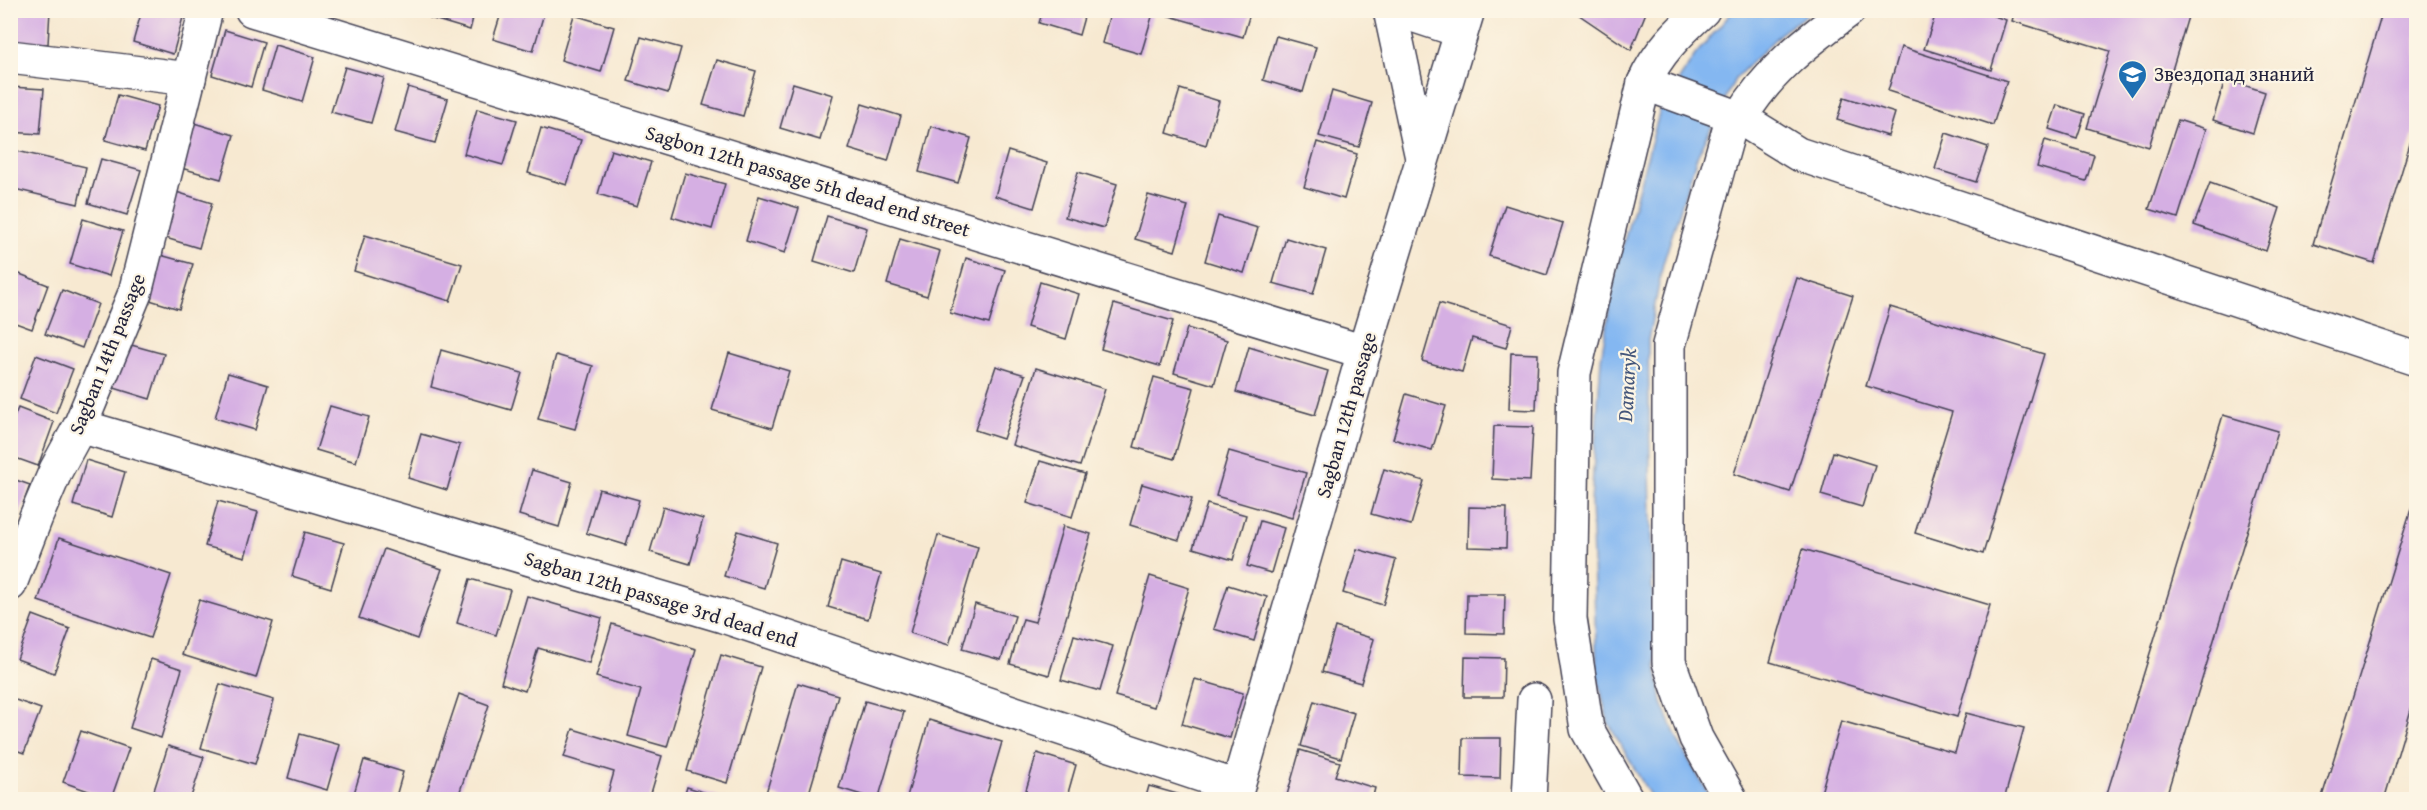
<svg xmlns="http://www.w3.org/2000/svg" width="2427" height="810" viewBox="0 0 2427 810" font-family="'Gentium Book Plus',serif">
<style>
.water{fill:#84b7f1;stroke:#536c96;stroke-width:1.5}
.building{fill:#d5afe3}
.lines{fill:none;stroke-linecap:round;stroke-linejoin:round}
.minor-casing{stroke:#424052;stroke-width:36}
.major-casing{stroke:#424052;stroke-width:36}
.minor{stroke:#fff;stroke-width:33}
.major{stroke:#fff;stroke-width:33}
.labels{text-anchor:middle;stroke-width:4.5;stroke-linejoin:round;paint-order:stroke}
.poi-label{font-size:20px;fill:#22223b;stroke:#fcf5e5;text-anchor:start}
.street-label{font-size:20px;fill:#22223b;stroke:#fcf5e5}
.water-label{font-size:21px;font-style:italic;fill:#44567b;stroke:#fcf5e5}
</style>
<rect width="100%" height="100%" fill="#fcf5e5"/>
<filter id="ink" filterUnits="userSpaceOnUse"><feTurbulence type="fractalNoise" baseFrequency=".0167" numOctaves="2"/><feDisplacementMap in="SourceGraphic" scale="12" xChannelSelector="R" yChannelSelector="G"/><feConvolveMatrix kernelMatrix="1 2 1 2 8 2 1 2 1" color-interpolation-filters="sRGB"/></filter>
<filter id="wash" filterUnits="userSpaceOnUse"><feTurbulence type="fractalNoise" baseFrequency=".008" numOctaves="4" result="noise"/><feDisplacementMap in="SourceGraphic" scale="24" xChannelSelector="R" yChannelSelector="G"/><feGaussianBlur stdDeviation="1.35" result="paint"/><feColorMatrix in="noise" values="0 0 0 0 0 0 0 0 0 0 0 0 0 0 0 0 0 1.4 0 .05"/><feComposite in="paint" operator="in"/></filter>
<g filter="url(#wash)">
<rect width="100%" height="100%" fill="#f7e9d1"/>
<path class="water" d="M1733,11H1813L1784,30L1735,79L1696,159L1663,264L1648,340L1652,583L1656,665L1662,703L1679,743L1711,799H1652L1608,722L1597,675L1591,502L1601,359L1615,274L1660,110L1695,55Z"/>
<g id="blocks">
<g class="building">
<path d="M11,10H50L48,44L10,42Z"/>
<path d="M142,10H185L173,54L133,42Z"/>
<path d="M433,10H475L470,30L430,18Z"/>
<path d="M502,10H545L533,51L493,39Z"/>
<path d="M1043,10H1086L1079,35L1039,23Z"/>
<path d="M1111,10H1154L1141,54L1102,43Z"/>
<path d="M1167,10H1251L1243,37L1166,15Z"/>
<path d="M1572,10H1647L1631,50Z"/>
<path d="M1937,10H1976L2006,20L1991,70L1924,49Z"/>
<path d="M2015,10H2190L2149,147L2087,128L2110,51L2012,21Z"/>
<path d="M2383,10H2416V124L2374,263L2313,244Z"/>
<path d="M574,15L614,27L601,72L561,60Z"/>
<path d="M225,30L264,42L251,87L212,75Z"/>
<path d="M1276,36L1316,47L1303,92L1263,80Z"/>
<path d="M641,37L681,48L668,93L628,81Z"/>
<path d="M275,45L315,57L302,102L262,90Z"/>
<path d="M1901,47L2007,81L1993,125L1888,91Z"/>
<path d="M717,60L756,71L743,116L703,105Z"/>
<path d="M345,67L384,78L371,123L331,112Z"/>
<path d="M2225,79L2265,92L2253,133L2213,120Z"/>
<path d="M793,83L833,95L820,140L780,128Z"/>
<path d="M10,87L44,89L40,134L10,132Z"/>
<path d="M408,87L448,99L435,143L395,132Z"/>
<path d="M1180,89L1219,101L1206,145L1167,133Z"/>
<path d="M1332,91L1372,103L1359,147L1319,136Z"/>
<path d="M118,95L158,106L145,151L105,140Z"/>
<path d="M1844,97L1895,113L1888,136L1837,120Z"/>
<path d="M862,104L901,116L888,161L849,149Z"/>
<path d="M2057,105L2085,114L2077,138L2049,129Z"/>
<path d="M477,109L517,120L503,165L464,154Z"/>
<path d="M2178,120L2206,129L2178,218L2149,209Z"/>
<path d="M194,123L234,135L221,179L181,168Z"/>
<path d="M931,126L971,138L958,183L919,172Z"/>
<path d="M541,128L581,140L567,185L528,173Z"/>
<path d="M1946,133L1988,147L1976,182L1935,169Z"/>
<path d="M2045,140L2094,155L2086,181L2037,167Z"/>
<path d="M1317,142L1357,154L1344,199L1304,187Z"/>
<path d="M611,150L651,162L637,206L598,194Z"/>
<path d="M17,151L86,167L78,204L10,188Z"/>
<path d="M1008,151L1047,163L1034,208L995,196Z"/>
<path d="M101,159L141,170L127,215L88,203Z"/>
<path d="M1078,172L1117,184L1104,228L1065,217Z"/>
<path d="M685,173L725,184L712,229L672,217Z"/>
<path d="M2210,183L2280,208L2266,251L2194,225Z"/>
<path d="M173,191L212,203L199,248L159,236Z"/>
<path d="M1148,195L1188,206L1175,251L1135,239Z"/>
<path d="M759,196L799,208L785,253L746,241Z"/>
<path d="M1505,205L1563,223L1547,275L1489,256Z"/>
<path d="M827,216L867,228L854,273L814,261Z"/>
<path d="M1218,216L1258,228L1244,273L1205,261Z"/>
<path d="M83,219L123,231L109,276L70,264Z"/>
<path d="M365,235L462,264L450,301L354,271Z"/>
<path d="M1286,238L1326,250L1313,294L1273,283Z"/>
<path d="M900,239L940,251L927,296L887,284Z"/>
<path d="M153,253L193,264L179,309L140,297Z"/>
<path d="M966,258L1005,270L989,324L950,313Z"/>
<path d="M12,271L48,285L32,329L10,321Z"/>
<path d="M1797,278L1853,296L1790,492L1734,474Z"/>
<path d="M1040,282L1079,294L1066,339L1027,327Z"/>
<path d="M62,290L98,304L82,348L45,334Z"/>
<path d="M1439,303L1512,325L1506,348L1472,338L1462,372L1422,361Z"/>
<path d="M1114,304L1173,321L1160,366L1101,349Z"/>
<path d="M1890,307L2044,354L1983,554L1915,533L1952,412L1866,386Z"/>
<path d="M1187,328L1227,340L1214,385L1174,373Z"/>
<path d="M124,343L164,354L150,399L111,387Z"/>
<path d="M1249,347L1328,371L1315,415L1236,392Z"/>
<path d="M441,350L522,373L511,410L431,387Z"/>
<path d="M729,353L789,371L772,428L712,410Z"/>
<path d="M1511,353L1538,354L1536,410L1509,409Z"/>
<path d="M36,355L73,369L56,413L20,399Z"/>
<path d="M556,355L593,366L575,429L538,419Z"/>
<path d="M996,366L1025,375L1003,439L975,430Z"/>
<path d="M1036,368L1105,389L1080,466L1012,445Z"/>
<path d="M228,373L268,385L255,430L215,418Z"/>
<path d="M1154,377L1194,388L1174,459L1134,447Z"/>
<path d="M1406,394L1446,406L1432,450L1393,439Z"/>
<path d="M330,406L369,417L356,462L316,450Z"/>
<path d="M18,408L54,422L38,466L10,456V427Z"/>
<path d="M2223,415L2278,431L2165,800H2105Z"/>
<path d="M1494,426L1533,427L1530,481L1492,479Z"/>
<path d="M421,434L460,445L447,490L408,478Z"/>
<path d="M1229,451L1306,473L1292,518L1216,496Z"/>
<path d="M1833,452L1875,465L1862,507L1821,495Z"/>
<path d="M86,460L125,472L112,517L73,505Z"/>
<path d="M1040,461L1085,474L1072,517L1027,503Z"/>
<path d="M1384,469L1424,481L1411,525L1371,514Z"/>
<path d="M532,470L572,482L559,527L519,515Z"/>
<path d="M10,478L30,485L14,529L10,528Z"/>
<path d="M1142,484L1192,499L1179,540L1130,525Z"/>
<path d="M599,489L639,500L626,545L586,533Z"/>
<path d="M2416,493V693L2384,800H2321Z"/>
<path d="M218,501L258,512L245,557L205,546Z"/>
<path d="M1207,504L1246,515L1233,560L1193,548Z"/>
<path d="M663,507L703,519L690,564L650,552Z"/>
<path d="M1469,507L1507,508L1506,548L1468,547Z"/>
<path d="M1260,521L1284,528L1271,573L1247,566Z"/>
<path d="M1063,526L1091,534L1049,675L1010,664L1023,619L1035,622Z"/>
<path d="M738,531L777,543L764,588L724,576Z"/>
<path d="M305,532L344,543L331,588L292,576Z"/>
<path d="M938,535L978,547L949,645L910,633Z"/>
<path d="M59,538L171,575L150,638L38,601Z"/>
<path d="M384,549L442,569L417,639L359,618Z"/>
<path d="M1357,549L1396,560L1383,605L1343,593Z"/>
<path d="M1803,549L1990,605L1957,717L1770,662Z"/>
<path d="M841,562L881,574L868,619L828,607Z"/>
<path d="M1150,576L1189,588L1154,707L1115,696Z"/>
<path d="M470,579L510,590L496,635L457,623Z"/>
<path d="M1228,585L1267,597L1254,641L1214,629Z"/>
<path d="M1467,594H1505L1504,634L1466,633Z"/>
<path d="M527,596L602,618L589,663L538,648L525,691L501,683Z"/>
<path d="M199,600L273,622L256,678L182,655Z"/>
<path d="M975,604L1015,616L1001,660L962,649Z"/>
<path d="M33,615L70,629L54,673L17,659Z"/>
<path d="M612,624L696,649L667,747L628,736L641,690L596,677Z"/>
<path d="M1335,627L1374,639L1361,683L1322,672Z"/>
<path d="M1074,635L1113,646L1100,691L1061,680Z"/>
<path d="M721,655L761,667L727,783L687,771Z"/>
<path d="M1465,657L1504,658L1503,697H1464Z"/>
<path d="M151,659L182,669L161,738L130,728Z"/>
<path d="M1195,679L1243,693L1230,738L1182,724Z"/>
<path d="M798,683L838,695L807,800H787L766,793Z"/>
<path d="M220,684L274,700L255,764L201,748Z"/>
<path d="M459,694L489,705L457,800H424Z"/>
<path d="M10,698L41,709L24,753L10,748Z"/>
<path d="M865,701L904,712L878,800L839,788Z"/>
<path d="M1314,701L1354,713L1341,758L1301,746Z"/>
<path d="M1966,713L2024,728L2004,800H1819L1841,721L1955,753Z"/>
<path d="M929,720L1002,742L985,800H906Z"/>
<path d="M573,729L662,756L649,800H606L614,772L564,757Z"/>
<path d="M81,731L129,748L111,799L63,782Z"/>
<path d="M300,734L340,745L327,790L288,778Z"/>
<path d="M1463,738H1501L1500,778L1462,777Z"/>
<path d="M168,746L204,757L190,800H151Z"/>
<path d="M1300,750L1340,762L1335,776L1375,788L1372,800H1303L1287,795Z"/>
<path d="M1037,753L1076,765L1066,800H1023Z"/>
<path d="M364,760L403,772L395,800H352Z"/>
<path d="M1149,786L1188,797V800H1145Z"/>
<path d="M687,787L726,799V800H683Z"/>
</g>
</g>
</g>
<g filter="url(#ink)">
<use href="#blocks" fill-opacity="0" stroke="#424052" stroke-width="1.5"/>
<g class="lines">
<defs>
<g id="minor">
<path d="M252,10L1364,352"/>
<path d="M1397,10L1461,31"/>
<path d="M10,57L189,79"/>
<path d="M1644,83L1740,118L1798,154L2416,359"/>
<path d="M1740,118C1769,70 1805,43 1849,10"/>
<path d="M80,426L723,616L1237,787"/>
<path d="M10,584L36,517L56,470L80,426L135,293L206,10"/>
<path d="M1529,800L1534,700"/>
<path d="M1627,800L1587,729L1570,619L1574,373L1644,83C1657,53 1679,32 1703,10"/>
<path d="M1731,800L1696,738L1669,662V345L1733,115"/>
</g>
<g id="major">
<path d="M1390,10L1422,158"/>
<path d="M1234,800L1364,352L1468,10"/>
</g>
</defs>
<use href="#minor" class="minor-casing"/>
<use href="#major" class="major-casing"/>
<use href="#minor" class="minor"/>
<use href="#major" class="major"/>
</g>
</g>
<defs>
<symbol id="school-pin" viewBox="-11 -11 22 30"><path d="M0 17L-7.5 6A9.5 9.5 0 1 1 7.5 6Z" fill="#1f6fb2" stroke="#fcf5e5"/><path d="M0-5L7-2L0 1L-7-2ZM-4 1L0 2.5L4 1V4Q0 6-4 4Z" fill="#fff"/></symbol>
</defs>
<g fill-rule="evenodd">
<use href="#school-pin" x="2116" y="58" width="33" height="45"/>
</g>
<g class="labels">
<g class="poi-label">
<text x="2154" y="81">Звездопад знаний</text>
</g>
<g class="street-label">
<text transform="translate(808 181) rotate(17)" y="7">Sagbon 12th passage 5th dead end street</text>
<text transform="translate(107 354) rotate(-68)" y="7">Sagban 14th passage</text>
<text transform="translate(1346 415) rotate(-74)" y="7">Sagban 12th passage</text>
<text transform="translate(661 599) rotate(17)" y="7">Sagban 12th passage 3rd dead end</text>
</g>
<g class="water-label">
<text transform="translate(1627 385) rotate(-87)" y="7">Damaryk</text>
</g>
</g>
<rect width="2427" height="810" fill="none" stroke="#fcf5e5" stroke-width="36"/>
</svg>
